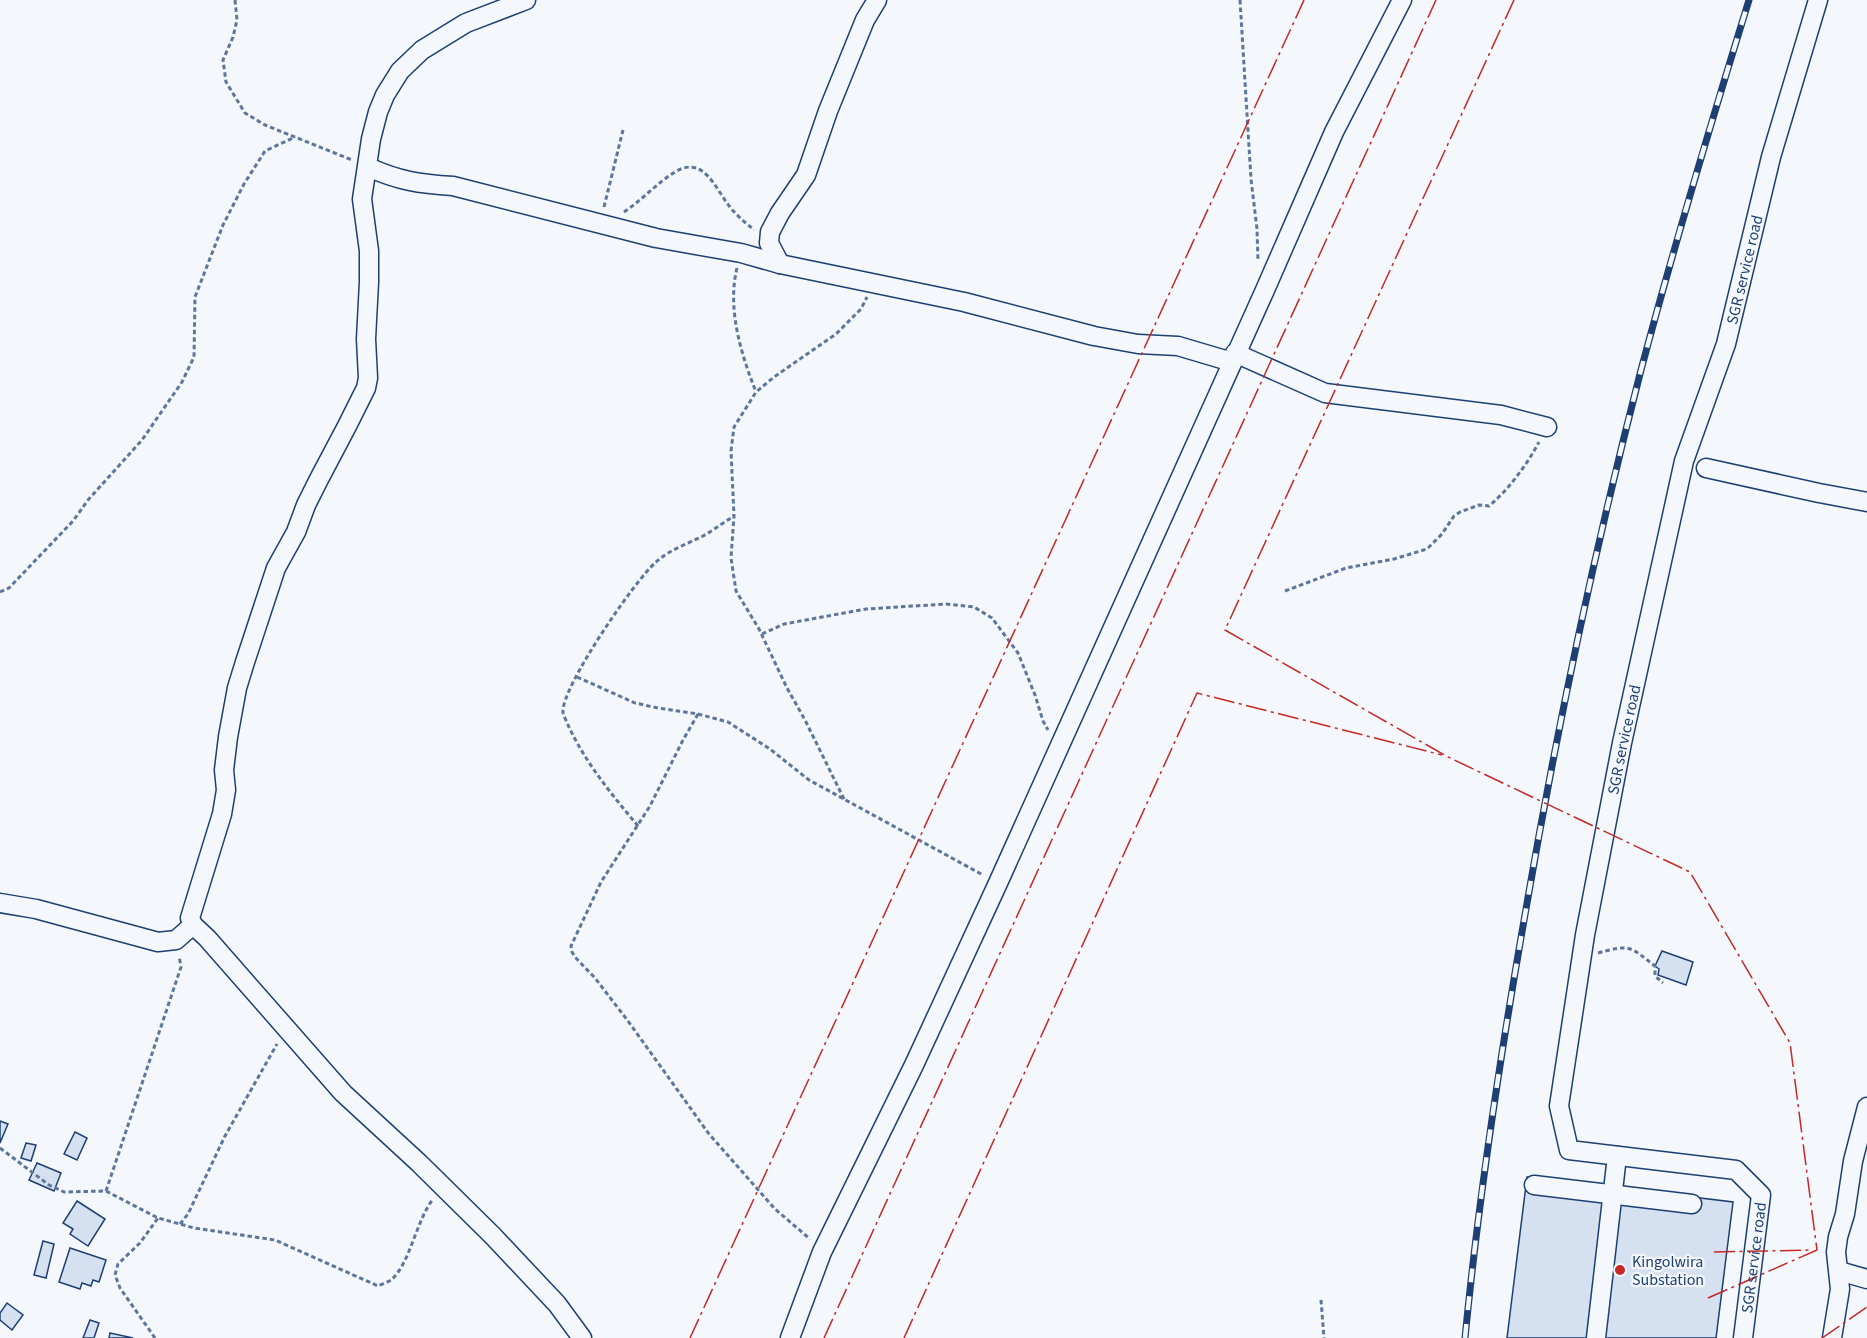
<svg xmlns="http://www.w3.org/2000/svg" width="1867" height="1338" viewBox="0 0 1867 1338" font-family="'Source Sans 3',sans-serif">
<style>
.building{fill:#d5e0f0;stroke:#1d3f73;stroke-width:1.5}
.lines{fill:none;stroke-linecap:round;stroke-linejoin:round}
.minor-casing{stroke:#1d3f73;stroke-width:21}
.path{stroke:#5e769c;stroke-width:3;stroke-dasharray:4.5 3;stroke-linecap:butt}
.minor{stroke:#f4f7fb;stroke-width:18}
.rail-casing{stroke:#1d3f73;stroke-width:7}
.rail{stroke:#f4f7fb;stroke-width:4.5;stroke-dasharray:14;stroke-linecap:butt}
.power{stroke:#c62828;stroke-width:1.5;stroke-dasharray:21 4.5 3 4.5;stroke-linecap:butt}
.poi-dot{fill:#c62828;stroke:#f4f7fb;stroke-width:2}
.labels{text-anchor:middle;stroke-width:4.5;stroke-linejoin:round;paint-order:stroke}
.street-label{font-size:16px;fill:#1d3f73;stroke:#f4f7fb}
.poi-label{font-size:16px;fill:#1d3f73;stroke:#f4f7fb;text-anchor:start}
</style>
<rect width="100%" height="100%" fill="#f4f7fb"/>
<g class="building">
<path d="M1662,951L1693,962L1686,985L1658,975L1659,969L1655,966Z"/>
<path d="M0,1121L8,1124L0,1143Z"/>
<path d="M75,1132L87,1138L77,1160L64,1154Z"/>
<path d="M26,1143L36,1145L31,1161L21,1158Z"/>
<path d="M37,1163L61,1173L54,1191L29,1180Z"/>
<path d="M1527,1177L1733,1202L1716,1338H1507Z"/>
<path d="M77,1201L105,1219L88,1246L70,1234L73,1229L63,1223Z"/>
<path d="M43,1241L54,1244L46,1278L34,1275Z"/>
<path d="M70,1248L106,1260L99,1282L93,1280L91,1286L82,1283L80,1289L59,1282Z"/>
<path d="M7,1303L23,1315L12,1330L0,1320V1313Z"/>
<path d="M90,1320L99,1323L94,1338H83Z"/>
<path d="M110,1333L133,1338H109Z"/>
</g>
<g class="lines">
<defs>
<g id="minor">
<path d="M526,0L466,23L422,50L400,71L385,95L378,112L371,139L362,199L369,251V282L366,339L368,378L366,388L347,426L318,481L306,505L296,532L276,568L245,662L237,688L228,737L224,770L226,790L222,814L190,918L193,925L207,938L343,1093L419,1163L493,1236L557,1304L582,1338"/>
<path d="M368,167C399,181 420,184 453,186L656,238L741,253L780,264L964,302L1094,336L1138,344L1178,346L1232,362"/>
<path d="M780,264L769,243L770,232L780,213L806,175L828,111L865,20L877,0"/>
<path d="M1235,353L1325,393L1501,415L1547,427"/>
<path d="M1706,468L1819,493L1867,502"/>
<path d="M0,903L36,909L158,942L176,940L193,925"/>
<path d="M1534,1185L1692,1204"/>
<path d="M1839,1271L1867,1279"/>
<path d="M790,1338L822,1252L914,1065L998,883L1265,290L1334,132L1402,0"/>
<path d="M1596,1338L1617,1156"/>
<path id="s1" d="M1743,1338L1761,1195L1736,1170L1569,1150L1559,1106L1585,935L1622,743L1684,461L1726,344L1771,157L1818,0"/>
<path d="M1832,1338L1840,1289L1836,1252L1838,1237L1845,1214L1853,1161L1867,1107"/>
</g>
</defs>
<use href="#minor" class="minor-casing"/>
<g class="path">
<path d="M235,0L237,20L233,37L223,60L226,82L245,113L265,125L352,160"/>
<path d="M1240,0L1251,179L1257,229L1258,261"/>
<path d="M604,207L623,130"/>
<path d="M624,212C642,200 657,183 675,172C704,154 716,190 730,207C737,216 746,223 754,230"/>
<path d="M737,268C727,309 741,354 756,392"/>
<path d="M1285,591L1346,568L1394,559L1427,549L1442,534L1454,516L1460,512L1479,505L1489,506C1509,489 1526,466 1539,442"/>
<path d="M0,592L9,588L73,521L88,500L142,440L182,382L194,357L195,297L223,225L244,184L265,151L295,137"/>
<path d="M762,634L784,624L866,609L946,604L974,607L992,618L1018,653L1035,695L1043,721L1048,730"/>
<path d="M577,677L635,703L658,708L698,714L728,722L770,749L809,780L983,875"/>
<path d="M698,714L683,740L650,806L601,882L571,946L572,952L575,957L595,978L628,1021L709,1134L775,1209L810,1239"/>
<path d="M844,799L805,720L787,688L759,629L736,591L731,558L734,516L731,451L734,427L756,392L774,377L836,334L861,309L867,297"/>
<path d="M638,826C612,795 585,762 568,725C567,721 563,716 563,712C561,688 635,580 656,562C669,550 687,544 703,536C714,530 724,522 734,516"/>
<path d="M1598,953C1631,944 1629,946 1655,966V976L1663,983"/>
<path d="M0,1148L49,1185L64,1192L106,1191L158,1218L180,1224L194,1228L275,1240L378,1286C382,1284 388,1282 391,1280C410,1264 416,1221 433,1199"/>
<path d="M106,1191L181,967L179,956"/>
<path d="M180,1224L188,1214L225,1136L277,1044"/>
<path d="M1321,1300L1324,1338"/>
<path d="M155,1338L120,1288L115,1275L118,1264L140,1243L158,1218"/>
</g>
<use href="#minor" class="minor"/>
<defs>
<path id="rail" d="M1465,1338C1479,1194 1501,1051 1526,909C1557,728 1595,548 1641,370C1674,246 1711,123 1749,0"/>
</defs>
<use href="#rail" class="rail-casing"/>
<use href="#rail" class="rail"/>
<g class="power">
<path d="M1514,0L1225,630L1448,757L1690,872L1790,1043L1817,1250"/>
<path d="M1714,1252L1813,1250"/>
<path d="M1708,1298L1817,1250"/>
<path d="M690,1338L1304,0"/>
<path d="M824,1338L1436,0"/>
<path d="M904,1338L1197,693L1442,755"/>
<path d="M1822,1338L1867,1307"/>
</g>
</g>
<circle class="poi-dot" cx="1620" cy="1270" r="6"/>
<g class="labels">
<g class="street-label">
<text dy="6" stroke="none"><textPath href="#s1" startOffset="1251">SGR service road</textPath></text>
<text dy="6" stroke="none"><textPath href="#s1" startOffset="765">SGR service road</textPath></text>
<text dy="6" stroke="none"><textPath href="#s1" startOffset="81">SGR service road</textPath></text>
</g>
<g class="poi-label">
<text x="1632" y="1267">Kingolwira<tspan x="1632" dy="18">Substation</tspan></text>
</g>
</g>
</svg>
